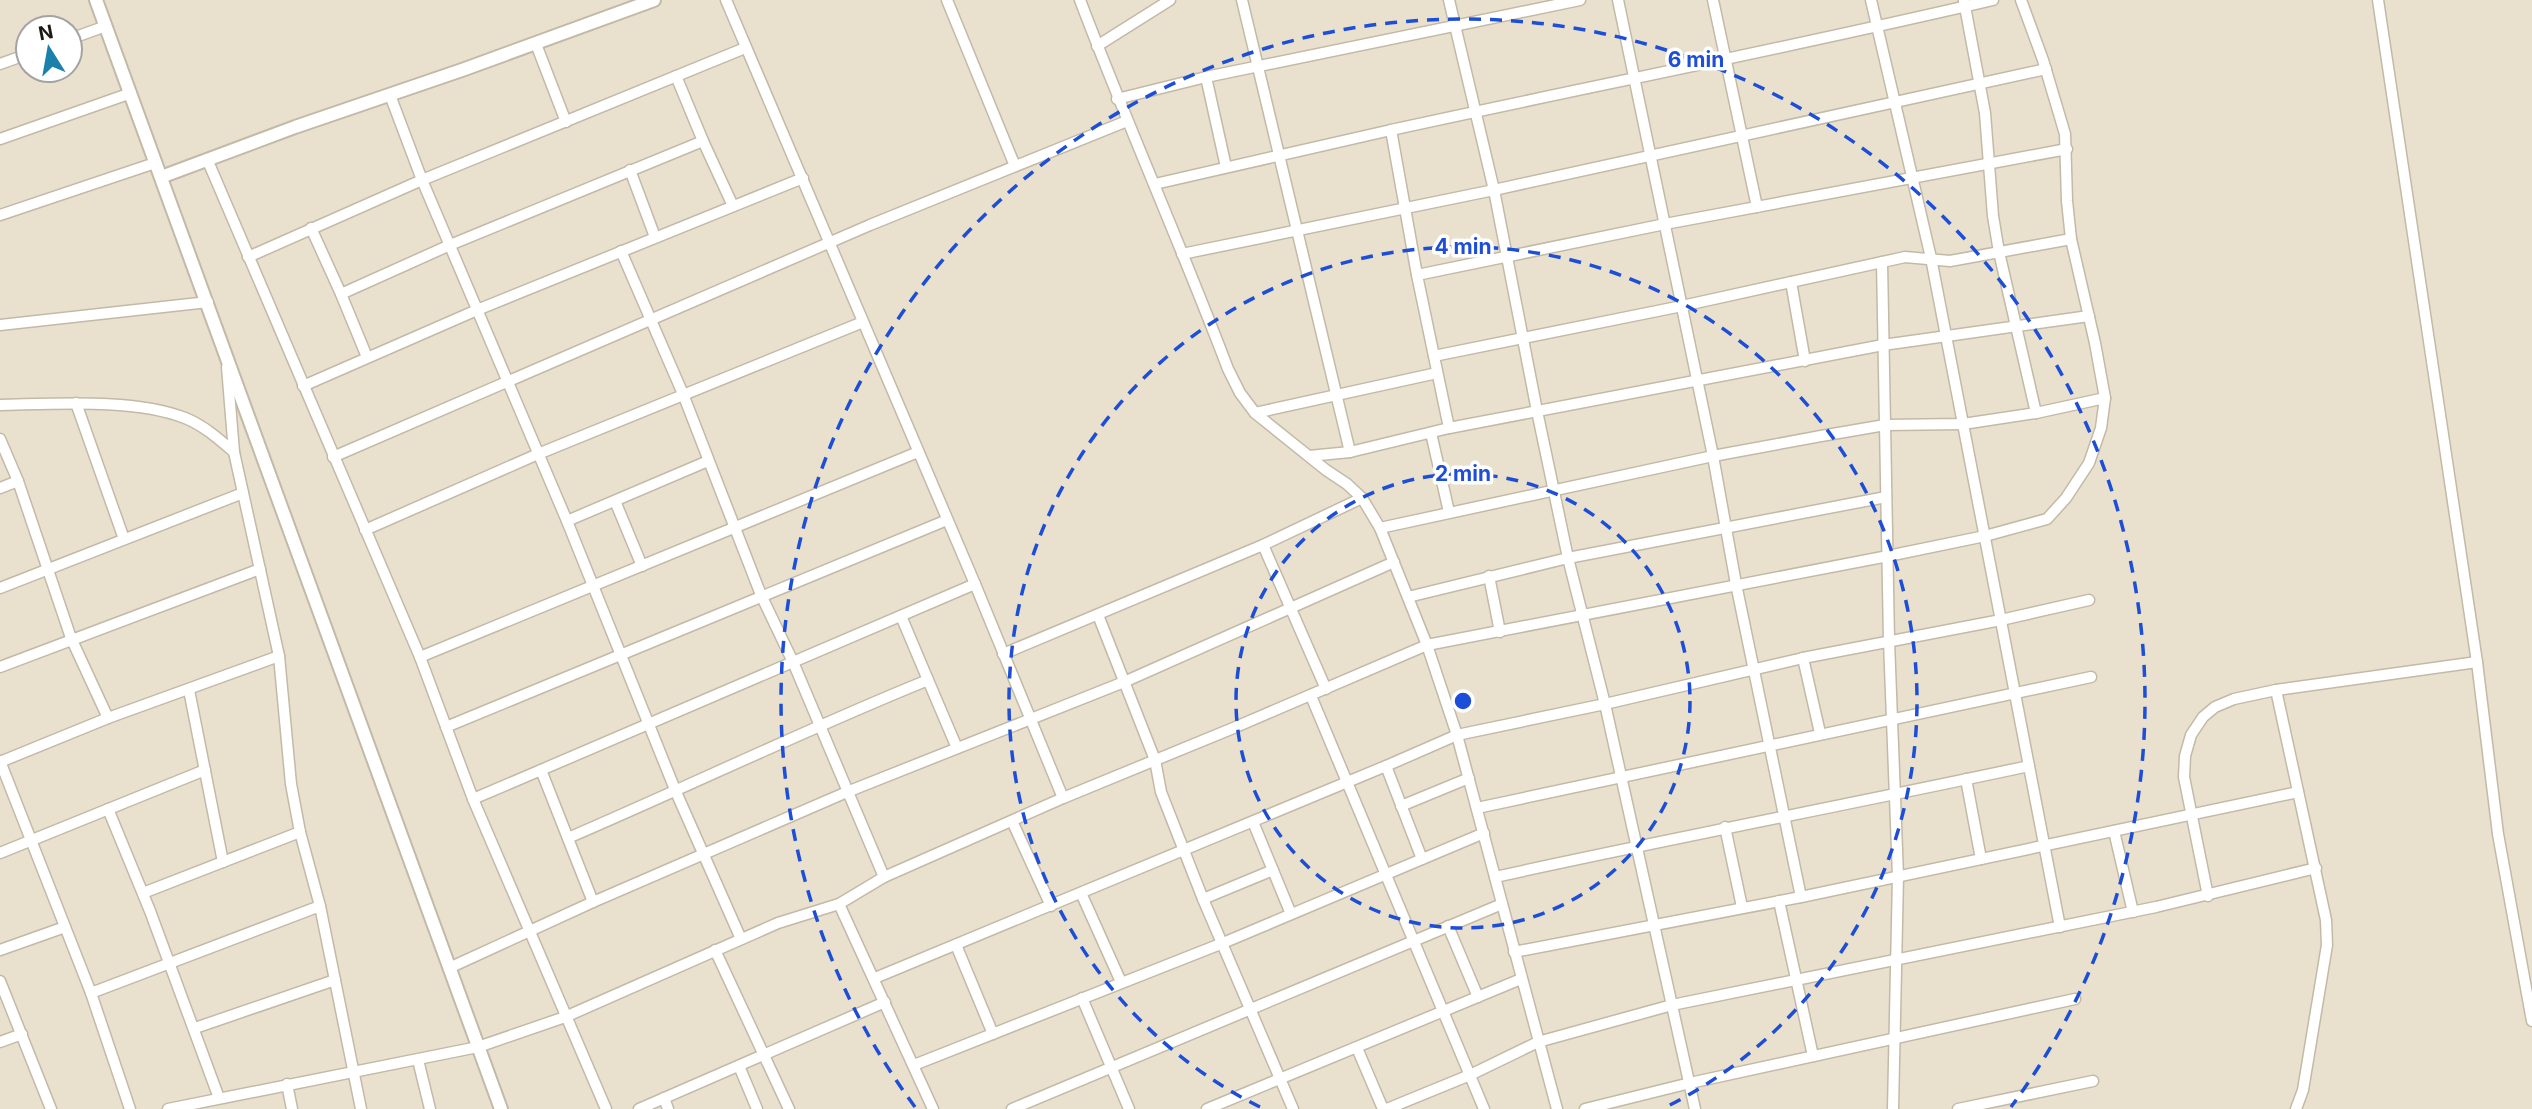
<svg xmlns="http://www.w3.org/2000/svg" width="2532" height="1109" viewBox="0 0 2532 1109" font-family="Inter,sans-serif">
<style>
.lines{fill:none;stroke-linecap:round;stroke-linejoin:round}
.minor-casing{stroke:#c2baa7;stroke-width:13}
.major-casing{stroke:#c2baa7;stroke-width:16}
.minor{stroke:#fff;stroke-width:10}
.major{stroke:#fff;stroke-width:12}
.ring{fill:none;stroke:#1d4ed8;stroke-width:3.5;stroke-dasharray:12 9}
.centre{fill:#1d4ed8;stroke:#fff;stroke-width:3.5}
.ring-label{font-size:21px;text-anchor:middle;font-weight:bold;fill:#1d4ed8;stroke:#fff;stroke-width:7;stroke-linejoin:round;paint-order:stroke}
</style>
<rect width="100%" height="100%" fill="#e9e1ce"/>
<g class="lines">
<defs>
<g id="minor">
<path d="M726,0L975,584L1063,798"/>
<path d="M947,0L1015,166"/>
<path d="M1080,0C1127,124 1181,245 1228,369L1240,393L1255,413L1326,470L1347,484L1362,498L1380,528L1427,645L1457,735L1557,1109"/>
<path d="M1242,0L1350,452"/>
<path d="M1449,0L1494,190L1537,411L1568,558L1605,704L1695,1109"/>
<path d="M1618,0L1713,456L1736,584L1801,897"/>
<path d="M1713,0L1757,207"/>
<path d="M1871,0L1931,258L2060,927"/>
<path d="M1993,0C1793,47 1592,86 1391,130L1417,275L1449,428L1883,345L2089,316"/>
<path d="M2378,0L2477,662L2498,834L2532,1021"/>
<path d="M1964,1L1985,113L1993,216L1999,252L2036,413"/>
<path d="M70,39L106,26"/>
<path d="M536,44L566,122"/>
<path d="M1097,46L1170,0"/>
<path d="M0,64L28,54"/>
<path d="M1206,77L1226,167"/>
<path d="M390,95L422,180L567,521L676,792L741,939"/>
<path d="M1117,99L1206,77L1580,0"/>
<path d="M0,139L131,93"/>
<path d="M703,141L733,206"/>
<path d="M207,159L420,657L473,799L606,1109"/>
<path d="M630,170L655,237"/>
<path d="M1155,184L1391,130"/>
<path d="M0,215L155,163"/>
<path d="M311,228L341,294L450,245L703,141L676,76"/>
<path d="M621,251L683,394L761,595L793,662L884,877"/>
<path d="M1182,254L1494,190L2046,69"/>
<path d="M248,257L422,180L745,48"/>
<path d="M1882,262L1889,641L1898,876L1893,1109"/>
<path d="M1417,275L1665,224L2067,149"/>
<path d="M1791,282L1805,361"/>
<path d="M341,294L367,357"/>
<path d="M0,325L208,302"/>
<path d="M1434,356L1682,306L1905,257L1950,261L2071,239"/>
<path d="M227,367L234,452L279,656L291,784L300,832L320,906L361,1109"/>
<path d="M303,386L477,310L803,178"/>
<path d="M76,403L124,539"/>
<path d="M0,405C53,404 135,398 185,418C203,425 219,439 234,452"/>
<path d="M1255,413L1437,373"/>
<path d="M1431,433L1449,512"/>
<path d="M0,439L18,481L71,638L108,718"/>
<path d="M1309,456L1350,452L1449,428"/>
<path d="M333,457L870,225L1127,121"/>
<path d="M0,488L18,481"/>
<path d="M615,501L642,566"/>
<path d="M567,521L708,461"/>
<path d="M1380,528L1713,456L1821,436L1885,425L1963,424L2036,413L2105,398"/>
<path d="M365,530L538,454L863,322"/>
<path d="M1263,545L1326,689"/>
<path d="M1489,576L1500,632"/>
<path d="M0,588L243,493"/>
<path d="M1408,597L1568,558L1886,497"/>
<path d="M1098,615L1155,760L1161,792L1203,899L1293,1109"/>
<path d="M901,616L928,680"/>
<path d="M1003,654L1263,545L1362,498"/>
<path d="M420,657L918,452"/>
<path d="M1803,658L1820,733"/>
<path d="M0,667L260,569"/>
<path d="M189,690L223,862"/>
<path d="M2276,690L2326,920L2327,945L2303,1090L2296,1109"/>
<path d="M1311,696L1484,1109"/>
<path d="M446,727L947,520"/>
<path d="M0,761L91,993L130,1109"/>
<path d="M0,762L108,718L279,656"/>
<path d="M1386,766L1422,859"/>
<path d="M541,770L975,584"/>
<path d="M1966,779L1981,859"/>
<path d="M1401,806L1469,778"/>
<path d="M1477,808L2091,677"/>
<path d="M108,809L150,911L219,1098"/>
<path d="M1012,821L1051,906"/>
<path d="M1253,822L1291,914"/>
<path d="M1725,827L1742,907"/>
<path d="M2114,831L2133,912"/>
<path d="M568,838C689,786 807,729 928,680L957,748"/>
<path d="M0,853L205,770"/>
<path d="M1495,877C1673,838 1851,804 2029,766"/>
<path d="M143,893L300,832"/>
<path d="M1081,893L1121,982"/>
<path d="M2208,896L2184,777L2185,756L2191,735L2203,717L2215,707L2234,699L2276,690L2477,662"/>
<path d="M1203,899L1273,870"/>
<path d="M1779,901L1813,1056"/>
<path d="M593,902L847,792L1124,682L1394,562"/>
<path d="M839,904L933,1109"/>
<path d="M1448,926L1478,997"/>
<path d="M956,945L993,1034"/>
<path d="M0,950L65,927"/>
<path d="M715,950L789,1109"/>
<path d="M1514,952L1801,897L2298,792"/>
<path d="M449,968L593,902L541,770L473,799"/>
<path d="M875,978L1386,766L1457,735L1605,704L1803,658L2001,620L2089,600"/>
<path d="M0,981L51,1109"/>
<path d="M91,993L320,906"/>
<path d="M1082,998L1129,1109"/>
<path d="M195,1028L335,980"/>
<path d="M0,1042L22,1034"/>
<path d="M1357,1048L1383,1109"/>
<path d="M418,1060L430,1109"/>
<path d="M914,1065L1223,943L1484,833"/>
<path d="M739,1066L757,1109"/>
<path d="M287,1084L292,1109"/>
<path d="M664,1098L668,1109"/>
<path d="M168,1109L478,1047L565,1017L778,923L839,904L884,877L1063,798L1231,729L1427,645L1888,556L1985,536L2047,519L2066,498L2089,463L2101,428L2105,398L2095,343L2071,239L2067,201L2065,134L2043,60L2021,0"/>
<path d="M639,1109L885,1002"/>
<path d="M1012,1109L1502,904"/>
<path d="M1207,1109L1521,979"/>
<path d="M1387,1109L1470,1075L1538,1042L1672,1005L2156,907L2316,868"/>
<path d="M1585,1109L1690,1083L2075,999"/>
<path d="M1958,1109L2093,1081"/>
</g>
<g id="major">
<path d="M96,0L501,1109"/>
<path d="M161,177L295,127L462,70L654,0"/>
</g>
</defs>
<use href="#minor" class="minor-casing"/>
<use href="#major" class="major-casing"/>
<use href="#minor" class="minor"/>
<use href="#major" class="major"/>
</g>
<g class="ring">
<circle cx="1463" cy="701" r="227"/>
<path d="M1260 1107A454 454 0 1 1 1666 1107"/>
<path d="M915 1107A682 682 0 1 1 2011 1107"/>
</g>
<circle cx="1463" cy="701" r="10" class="centre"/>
<g class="ring-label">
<text x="1696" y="67">6 min</text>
<text x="1463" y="254">4 min</text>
<text x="1463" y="481">2 min</text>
</g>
<g transform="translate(49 49) rotate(349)"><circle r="33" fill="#ffffff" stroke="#a5a3a1" stroke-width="2"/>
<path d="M0-5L12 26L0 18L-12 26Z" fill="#1b80ab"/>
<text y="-10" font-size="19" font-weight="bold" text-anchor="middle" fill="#1d1a13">N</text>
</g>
</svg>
